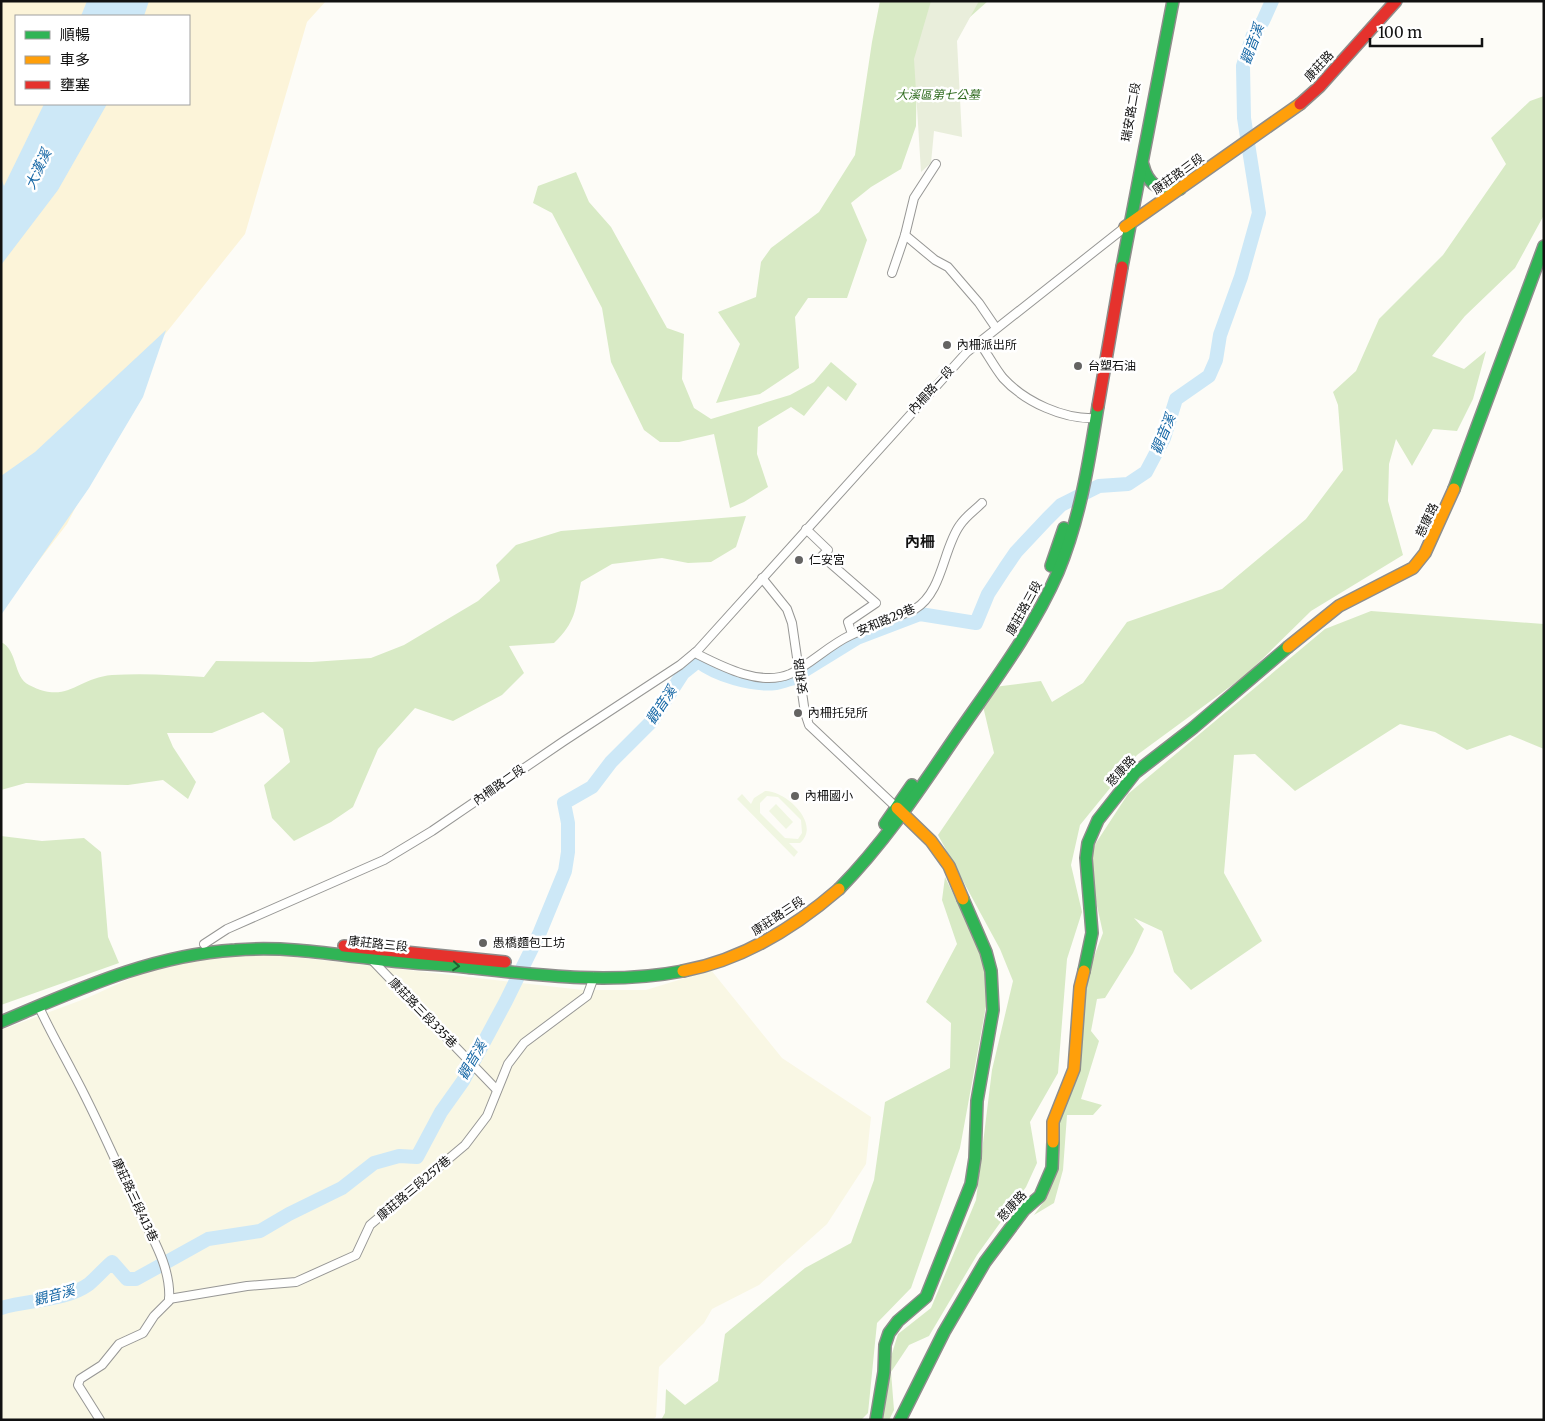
<svg xmlns="http://www.w3.org/2000/svg" width="1545" height="1421" viewBox="0 0 1545 1421" font-family="Merriweather,'Noto Sans TC',serif">
<style>
.farmland{fill:#f9f7e4}
.forest{fill:#d8eac5}
.sand{fill:#fcf4d9;fill-rule:evenodd}
.cemetery{fill:#e9eedb}
.pitch{fill:#f0f6e1;fill-rule:evenodd}
.water{fill:#cde8f7}
.lines{fill:none;stroke-linecap:round;stroke-linejoin:round}
.river{stroke:#cde8f7;stroke-width:14}
.street-casing{stroke:#979795;stroke-width:10}
.fast-casing{stroke:#8e8d8b;stroke-width:14}
.slow-casing{stroke:#8e8d8b;stroke-width:14}
.jam-casing{stroke:#8e8d8b;stroke-width:14}
.street{stroke:#fffffe;stroke-width:8}
.fast{stroke:#30b455;stroke-width:11}
.slow{stroke:#ff9f0a;stroke-width:11}
.jam{stroke:#e5322d;stroke-width:11}
.oneway{stroke:#206233}
.poi-dot{fill:#646362;stroke:#fff;stroke-width:2}
.labels{text-anchor:middle;stroke-width:5;stroke-linejoin:round;paint-order:stroke}
.street-label{font-size:12px;fill:#111;stroke:#fff}
.park-label{font-size:12px;font-style:italic;fill:#2f6b1f;stroke:#fff}
.poi-label{font-size:12px;fill:#111;stroke:#fff;text-anchor:start}
.water-label{font-size:14px;font-style:italic;fill:#1768a6;stroke:#fff}
.quarter-label{font-size:15px;font-weight:bold;fill:#111;stroke:#fff}
</style>
<rect width="100%" height="100%" fill="#fdfcf7"/>
<path class="farmland" d="M260,953L583,990H646L711,970L782,1058L871,1117L866,1164L827,1224L759,1285L712,1309L704,1323L659,1367L656,1417L652,1420H1V1030L87,998L142,973L197,958Z"/>
<g class="forest">
<path d="M880,1H988L961,25L917,56L916,126L901,169L871,187L851,203L867,240L847,298H808L795,317L799,368L760,394L716,403L740,344L718,312L756,297L761,262L771,248L819,212L855,155L872,42Z"/>
<path d="M1544,96V215L1515,268L1465,316L1432,356L1464,369L1486,351L1473,399L1457,431L1433,429L1412,466L1396,439L1389,464L1388,501L1403,555L1311,611L1246,675L1137,755L1080,825L1071,865L1082,912L1067,959L1058,1073L1030,1122L1037,1163L1026,1187L977,1255L929,1336L909,1345L891,1372L894,1410L889,1420H880L886,1373L898,1334L931,1308L976,1200L992,1070L1013,981L1000,949L938,835L994,753L983,706L994,687L1041,681L1052,702L1083,683L1127,622L1222,589L1306,519L1343,470L1338,405L1333,392L1356,371L1379,319L1443,255L1506,164L1491,138L1530,101Z"/>
<path d="M576,172L589,202L611,227L667,328L684,334L682,379L694,408L711,419L790,395L814,382L831,362L857,384L846,401L828,386L804,416L791,407L758,427L757,454L768,487L744,502L730,508L714,434L679,442H660L644,430L611,362L602,308L552,213L533,203L538,186Z"/>
<path d="M746,516L736,547L711,562L688,563L662,558L612,564L581,582C575,610 576,622 554,643L509,646L524,673L502,695L453,721L415,708L378,749L353,807L331,822L294,841L272,818L264,785L290,762L283,729L263,712L212,733H167L173,747L196,782L188,799L163,780L128,785L26,783L1,790V642C18,650 13,677 29,685C68,705 76,678 112,675C143,673 174,675 204,677L216,661L312,662L371,658L404,645L478,601L500,581L496,565L516,545L561,531Z"/>
<path d="M1371,611L1544,624V749L1510,735L1467,750L1435,732L1400,724L1295,791L1255,754L1234,755L1224,873L1262,941L1191,990L1174,972L1162,931L1134,918L1144,929L1133,953L1105,998L1097,999L1091,1031L1099,1041L1081,1099L1102,1105L1093,1115H1067L1063,1170L1054,1203L1034,1215L1047,1197L1058,1150L1055,1124L1073,1087L1084,983L1103,933L1091,879L1092,849L1128,794L1325,629Z"/>
<path d="M1,836L42,841L84,838L101,852L108,937L119,963L1,1005Z"/>
<path d="M945,877L985,959L989,990L960,1148L911,1288L877,1323L868,1413L861,1420H661L665,1413L666,1389L685,1405L718,1381L725,1334L805,1268L851,1243L874,1180L885,1102L950,1068L951,1023L926,1002L957,944L942,900Z"/>
</g>
<path class="sand" d="M1,1H326L307,22L245,234L162,338L67,524L1,610ZM16,16H189V104H16Z"/>
<path class="cemetery" d="M931,1H979L957,41L962,137L934,131L931,163L921,172L914,59Z"/>
<g class="pitch">
<path d="M765,791C785,790 822,824 800,843H789L798,852L794,857L737,799L742,794L751,804L754,798ZM767,796L778,797L801,820L802,833L798,839L785,838L760,813V803Z"/>
<path d="M776,804L793,822L786,829L769,811Z"/>
</g>
<g class="water">
<path d="M87,1H149L144,16H81Z"/>
<path d="M44,104H107L58,190L1,265V178L4,186Z"/>
<path d="M166,330L143,397L89,488L1,615V476L35,452Z"/>
</g>
<g class="lines">
<g class="river">
<path d="M805,670L857,638L920,614L976,623L988,594L1005,568L1016,552L1047,519L1061,505L1099,486L1128,484L1146,472L1164,438L1176,399L1209,376L1216,360L1220,335L1241,277L1259,213L1244,118L1243,66L1253,35L1263,21L1272,1"/>
<path d="M1,1308C29,1299 64,1302 89,1284C97,1277 104,1269 112,1262L127,1279H136L208,1239L260,1231L289,1214L342,1188L374,1163L399,1156L417,1157L441,1112L463,1081L506,1001L540,932L565,871L568,852V823L564,803L592,787L611,762L652,721L683,673L698,661C716,675 752,686 776,683C782,682 788,679 795,678"/>
</g>
<defs>
<g id="street">
<path d="M905,235L935,260L948,267L979,303L996,328"/>
<path d="M892,273L905,235L914,198L936,164"/>
<path d="M979,342C987,353 994,367 1003,378C1025,402 1064,420 1097,418"/>
<path d="M806,529L828,550L822,556L876,603L848,622L852,634"/>
<path d="M762,578L787,609L792,623L805,713L809,725L896,807"/>
<path d="M695,653C721,666 760,687 790,674C811,664 829,645 851,635C872,625 894,619 915,609C943,592 943,548 960,525C966,516 975,510 982,503"/>
<path d="M204,944L227,929L384,860L432,831L564,741L680,665L698,650L967,352L1124,228"/>
<path d="M371,959L497,1090"/>
<path d="M39,1007C49,1029 61,1050 72,1071C95,1113 113,1156 133,1198C147,1230 172,1264 169,1301L154,1316L143,1333L119,1344L102,1365L80,1379L78,1385L100,1420"/>
<path d="M169,1299L247,1286L296,1282L356,1255L370,1225L465,1145L487,1116L508,1064L524,1043L587,996L594,977"/>
</g>
<g id="fast">
<path d="M1143,165C1148,185 1160,192 1180,189"/>
<path d="M1122,267L1173,1"/>
<path d="M1454,489L1544,246"/>
<path d="M1051,566L1064,528"/>
<path d="M885,824L912,785"/>
<path d="M839,889C884,843 918,792 954,739C991,685 1032,632 1058,572C1080,519 1089,462 1098,406"/>
<path d="M1084,971L1092,933L1086,858L1088,843L1098,820L1135,773L1193,728L1288,647"/>
<path d="M1,1022C77,990 151,955 235,950C282,946 327,953 374,959C404,963 434,964 464,967C536,975 611,985 683,971"/>
<path d="M876,1420L884,1372L885,1345L889,1333L898,1321L926,1297L971,1184L975,1158L977,1101L993,1010L991,971L986,952L963,899"/>
<path d="M900,1420L944,1332L985,1262L1024,1210L1040,1196L1052,1168L1053,1142"/>
</g>
<g id="slow">
<path d="M1125,227L1300,104"/>
<path d="M1288,647L1339,606L1413,568L1425,553L1454,489"/>
<path d="M897,808L931,841L949,866L963,899"/>
<path d="M683,971C742,960 794,928 839,889"/>
<path d="M1053,1142V1122L1074,1069L1080,987L1084,971"/>
</g>
<g id="jam">
<path d="M1300,104L1319,87L1396,1"/>
<path d="M1098,406L1122,267"/>
<path d="M344,946L505,962"/>
</g>
</defs>
<use href="#street" class="street-casing"/>
<use href="#fast" class="fast-casing"/>
<use href="#slow" class="slow-casing"/>
<use href="#jam" class="jam-casing"/>
<use href="#street" class="street"/>
<use href="#fast" class="fast"/>
<use href="#slow" class="slow"/>
<use href="#jam" class="jam"/>
</g>
<defs><path id="oneway-chevron" d="M-2-3.5L2.5 0L-2 3.5" fill="none" stroke-width="1.6" stroke-linecap="round" stroke-linejoin="round" transform="scale(1.25)"/></defs>
<use class="oneway" href="#oneway-chevron" transform="translate(456 966) rotate(5)"/>
<g class="poi-dot">
<circle cx="947" cy="345" r="5"/>
<circle cx="1078" cy="366" r="5"/>
<circle cx="799" cy="560" r="5"/>
<circle cx="798" cy="713" r="5"/>
<circle cx="795" cy="796" r="5"/>
<circle cx="483" cy="943" r="5"/>
</g>
<g class="labels">
<g class="street-label">
<text transform="translate(1319 66) rotate(-47)" y="4">康莊路</text>
<text transform="translate(1131 112) rotate(-80)" y="4">瑞安路二段</text>
<text transform="translate(1178 174) rotate(-36)" y="4">康莊路三段</text>
<text transform="translate(931 390) rotate(-47)" y="4">內柵路一段</text>
<text transform="translate(1427 520) rotate(-65)" y="4">慈康路</text>
<text transform="translate(1024 608) rotate(-61)" y="4">康莊路三段</text>
<text transform="translate(886 620) rotate(-23)" y="4">安和路29巷</text>
<text transform="translate(801 676) rotate(-97)" y="4">安和路</text>
<text transform="translate(1121 771) rotate(-47)" y="4">慈康路</text>
<text transform="translate(499 785) rotate(-35)" y="4">內柵路二段</text>
<text transform="translate(778 916) rotate(-33)" y="4">康莊路三段</text>
<text transform="translate(378 944) rotate(6)" y="4">康莊路三段</text>
<text transform="translate(423 1013) rotate(46)" y="4">康莊路三段335巷</text>
<text transform="translate(414 1188) rotate(-40)" y="4">康莊路三段257巷</text>
<text transform="translate(135 1200) rotate(65)" y="4">康莊路三段413巷</text>
<text transform="translate(1012 1206) rotate(-47)" y="4">慈康路</text>
</g>
<g class="park-label">
<text x="938" y="99">大溪區第七公墓</text>
</g>
<g class="poi-label">
<text x="957" y="349">內柵派出所</text>
<text x="1088" y="370">台塑石油</text>
<text x="809" y="564">仁安宮</text>
<text x="808" y="717">內柵托兒所</text>
<text x="805" y="800">內柵國小</text>
<text x="493" y="947">愚橋麵包工坊</text>
</g>
<g class="water-label">
<text transform="translate(1252 44) rotate(-70)" y="5">觀音溪</text>
<text transform="translate(38 169) rotate(-65)" y="5">大漢溪</text>
<text transform="translate(1163 434) rotate(-68)" y="5">觀音溪</text>
<text transform="translate(661 705) rotate(-56)" y="5">觀音溪</text>
<text transform="translate(472 1060) rotate(-60)" y="5">觀音溪</text>
<text transform="translate(54 1295) rotate(-15)" y="5">觀音溪</text>
</g>
<g class="quarter-label">
<text x="920" y="547">內柵</text>
</g>
</g>
<rect width="1545" height="1421" fill="none" stroke="#111111" stroke-width="5"/>
<rect x="15" y="15" width="175" height="90" fill="#ffffff" stroke="#a0a0a0"/>
<rect x="25" y="31" width="25" height="8" fill="#30b455" stroke="#a0a0a0"/>
<text x="60" y="40" font-size="15" fill="#111111">順暢</text>
<rect x="25" y="56" width="25" height="8" fill="#ff9f0a" stroke="#a0a0a0"/>
<text x="60" y="65" font-size="15" fill="#111111">車多</text>
<rect x="25" y="81" width="25" height="8" fill="#e5322d" stroke="#a0a0a0"/>
<text x="60" y="90" font-size="15" fill="#111111">壅塞</text>
<path d="M1370 38v8h112v-8" fill="none" stroke="#111111" stroke-width="2.5"/>
<text x="1378" y="38" font-size="15" fill="#111111" stroke="#ffffff" stroke-width="4" paint-order="stroke">100 m</text>
</svg>
